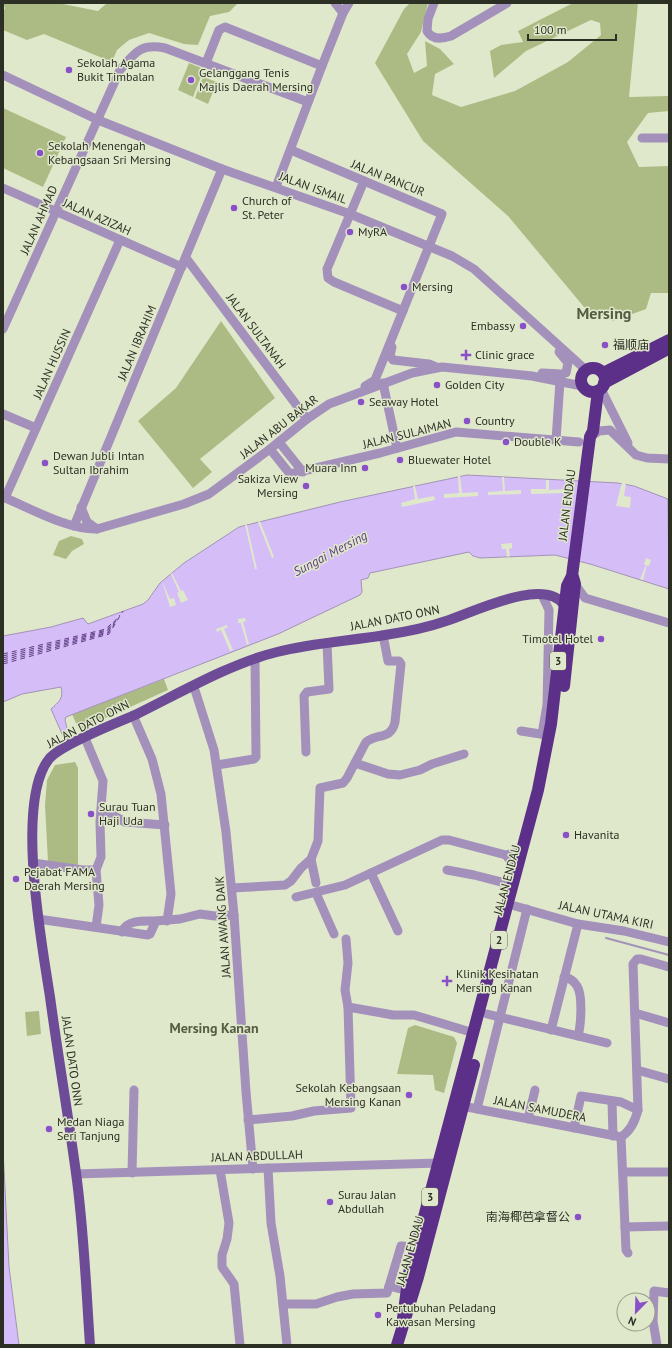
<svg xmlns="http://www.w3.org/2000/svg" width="672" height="1348" viewBox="0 0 672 1348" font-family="'PT Sans','Noto Sans SC',sans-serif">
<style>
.green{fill:#acbb84}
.water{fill:#d5bdf7;stroke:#a293b8}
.pier{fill:#e0e8cb}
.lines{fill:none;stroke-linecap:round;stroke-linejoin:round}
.stream{stroke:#a293b8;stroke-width:2}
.ferry{stroke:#614086;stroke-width:1;stroke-dasharray:5 4;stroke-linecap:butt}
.minor{stroke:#a391bc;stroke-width:9}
.major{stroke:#6e4b97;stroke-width:10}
.highway{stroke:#5c2f88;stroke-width:12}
.poi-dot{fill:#8a50c7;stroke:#e0e8cb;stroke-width:1.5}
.labels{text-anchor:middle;stroke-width:3;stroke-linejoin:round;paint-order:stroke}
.shield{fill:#e0e8cb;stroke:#626756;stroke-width:1}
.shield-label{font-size:11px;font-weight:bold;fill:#2c3024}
.poi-label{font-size:12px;fill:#2c3024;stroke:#e0e8cb;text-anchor:start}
.street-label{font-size:12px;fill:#2c3024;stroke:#e0e8cb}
.water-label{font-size:13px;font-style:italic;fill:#614086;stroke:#e0e8cb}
.quarter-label{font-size:14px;font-weight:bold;fill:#555c42;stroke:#e0e8cb}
.district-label{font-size:16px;font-weight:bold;fill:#555c42;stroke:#e0e8cb}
</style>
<rect width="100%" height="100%" fill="#e0e8cb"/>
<g class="green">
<path d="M3,3H58L98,11L107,3H238L229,12L210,16L198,45L184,44L149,33L129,40L117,50L112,62L44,34L27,40L3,30V13L5,8Z"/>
<path d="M410,3H428L421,32L407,54L414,73L427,66L425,41L440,49L454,64L435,74L432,95L461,107L515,91L568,62L601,35L600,23L591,20L526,51L494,78L490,51L501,45L523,42L518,31L573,3H638L629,97L669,96V111L648,113L627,142L639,167L669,166V293H651L646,309L613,321L584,307L508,216L423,141L375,63L404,9Z"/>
<path d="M189,63L204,69L193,97L178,90Z"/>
<path d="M203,77L217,82L208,104L195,98Z"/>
<path d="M3,108L66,137L43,187L3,168Z"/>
<path d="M221,321L275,398L200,459L212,472L193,488L138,421L176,388Z"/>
<path d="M71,536L82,539L84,544L72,551L66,559L53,555L59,541Z"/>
<path d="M164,679L168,690L79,730L72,714Z"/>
<path d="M75,762L78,768V865L48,862L45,805L47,780L55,765Z"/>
<path d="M39,1011L41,1034L27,1036L25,1012Z"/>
<path d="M415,1025L454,1037L457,1043L444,1093L435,1090L433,1075L397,1074L408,1028Z"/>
</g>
<g class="water">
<path d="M467,475L618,483L634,486L668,499L669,589L590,564L555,555L480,558L473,556L469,552L370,573L368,578L361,580L362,592L360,595L278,634L66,717L65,720L69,736L67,740L63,736L51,709C59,702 64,698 61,687L22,694L3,702V636L51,627L83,618L88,624L143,604L148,600L160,583L184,563L239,527L340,502Z"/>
<path d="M3,1150L9,1267L19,1345H3Z"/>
</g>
<g class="pier">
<path d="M458,476H460L462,493L478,492V496L444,498V494L459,493Z"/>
<path d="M502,477H504L505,491L521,490V494L488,495V492L503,491Z"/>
<path d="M546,480H549V490L565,489V493L531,494V489H546Z"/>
<path d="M622,482L626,483L624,496L631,497L630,508L616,506Z"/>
<path d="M413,486H415L418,499L434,496L435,500L402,507L401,503L415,499Z"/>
<path d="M260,521L274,557L272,558L258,522Z"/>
<path d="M245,525H247L257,569H255Z"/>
<path d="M512,543V548L509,549L510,556L507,557L506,549H502L501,544Z"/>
<path d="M646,558L651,560L649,566L647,565L643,580L640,579L646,565L644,564Z"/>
<path d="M172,573L181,591L183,590L188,600L181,603L177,593L179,592L171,574Z"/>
<path d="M162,581L170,599L174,598L176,605L170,607Z"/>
<path d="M245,618L246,621L243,622L249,644L247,645L241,623H238V619Z"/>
<path d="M227,625L228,627L224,629L233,650L230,651L221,630L217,632L216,629Z"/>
</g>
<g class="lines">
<path class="stream" d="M606,938L669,955"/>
<g class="ferry">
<path d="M3,654L106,629L113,622"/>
<path d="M3,656L107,630L120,615"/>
<path d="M3,658L107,631L114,623"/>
<path d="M3,660L108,632L118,618"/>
<path d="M3,662L108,633L114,625"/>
<path d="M3,664L109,634L123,611"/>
</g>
<g class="minor">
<path d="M335,3L343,13"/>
<path d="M434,3L428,19L427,31C432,40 442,39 451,36L507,3"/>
<path d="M206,63L219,30L225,27L322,66"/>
<path d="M3,75L98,120L222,169L350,214L452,256L474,269L586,370"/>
<path d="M642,138H669"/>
<path d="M291,150L442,214L375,380L365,386"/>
<path d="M364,181L327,269L328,278L334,282L403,311"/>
<path d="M276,187L322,66L343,13L349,3"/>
<path d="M3,188L182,267"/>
<path d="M186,258L307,419"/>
<path d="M3,329L120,70C135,53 140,43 165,48L308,102"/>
<path d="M392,347L390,356L393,360L429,364L436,367"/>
<path d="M542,373L562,374L566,373L568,363L559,352"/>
<path d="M383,383L397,448"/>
<path d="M601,389L628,443"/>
<path d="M3,414L36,428"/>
<path d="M590,437L599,431L610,430L636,455L647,458L669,459"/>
<path d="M556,440L560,381"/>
<path d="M279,442L303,472"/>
<path d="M270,449L290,474L380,453L456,432L579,442"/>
<path d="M3,497C30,508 68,530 97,529L184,504L209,494L270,449L307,419L329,404L412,373L442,367L532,376L582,386"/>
<path d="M5,498L120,240"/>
<path d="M81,507L87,522L97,529"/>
<path d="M74,526L222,169"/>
<path d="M575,584L585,598L669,623"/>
<path d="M194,687L214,750L226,832L234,915L246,1092L253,1169"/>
<path d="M133,715L152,759L161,794L171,894L167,921"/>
<path d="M521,731L547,735"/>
<path d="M542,734L547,705L549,610L542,595"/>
<path d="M85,738L103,781L100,822L101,857L96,870"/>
<path d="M306,752L304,696L307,692L329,689L327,643"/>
<path d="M355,763L388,774L400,775L420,770L432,764L464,754"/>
<path d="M217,765L254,759L256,757L255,659"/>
<path d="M102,809L125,822L165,825"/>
<path d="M311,859L316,883"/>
<path d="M33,863L83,870H96"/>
<path d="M447,870L474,875L513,885"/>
<path d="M517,870L506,855L522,851"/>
<path d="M371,873L398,931"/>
<path d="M232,888L285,885L291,881L301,868L311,859L318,841L320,788L343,783L347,778L366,742C378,733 391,740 395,722L401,664L399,661H388L383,635"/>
<path d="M316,893L334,934"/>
<path d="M296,897L345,885L442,840H449L506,855"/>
<path d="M515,906L578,924L624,931L669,942"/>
<path d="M38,919L148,935L150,934L156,921L180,919L200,914L215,916L234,915"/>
<path d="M96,927L99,905L96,870"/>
<path d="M122,932C126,919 146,921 156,921"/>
<path d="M564,977C570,978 574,981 577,986C583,995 581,1025 578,1036"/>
<path d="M348,1007L393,1015H414L474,1033"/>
<path d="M635,1013L669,1023"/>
<path d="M487,1014L607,1043"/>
<path d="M551,1030L578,924"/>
<path d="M637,1070L669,1079"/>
<path d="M612,1101L613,1136"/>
<path d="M457,1105L621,1137"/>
<path d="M477,1109L527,909"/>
<path d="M528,1119L535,1090"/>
<path d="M248,1120L292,1116L314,1111L351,1108L348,1007L345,990L348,963L346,939"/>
<path d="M574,1128L581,1096L621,1102L638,1110"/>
<path d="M621,1137C631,1131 635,1121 638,1110L633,964L637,959H641L669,967"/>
<path d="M621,1137L626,1250L628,1253"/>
<path d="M268,1168L271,1223L280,1276L287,1345"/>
<path d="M220,1170L229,1223L227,1239L222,1255V1267L234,1284L240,1345"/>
<path d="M623,1172H669"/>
<path d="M132,1173L134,1090"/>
<path d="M76,1174L439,1163"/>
<path d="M625,1227L669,1226"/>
<path d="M389,1286L406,1290L413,1289"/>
<path d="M283,1304H316L337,1297L353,1294L387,1293L401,1246L416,1247"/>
<path d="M657,1345L653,1321L654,1291L669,1293"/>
</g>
<path class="major" d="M90,1345C86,1288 84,1230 76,1173C68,1114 58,1056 50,997C42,944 15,802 49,759C60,745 116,723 135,715C178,694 231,663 277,652C312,643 349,641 385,635C405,632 426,628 446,621C472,613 544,576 564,605"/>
<g class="highway">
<circle cx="593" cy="380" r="12"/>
<path d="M603,373L669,340"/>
<path d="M604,383L668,349"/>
<path d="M564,686L574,593L575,584L573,577"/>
<path d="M402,1326L409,1273L538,790L551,724L567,586L572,576L590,437L593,431L598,391"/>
<path d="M397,1345L418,1277L474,1065"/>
</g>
</g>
<g class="poi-dot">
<circle cx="69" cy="70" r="4"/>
<circle cx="191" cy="80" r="4"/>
<circle cx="40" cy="153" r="4"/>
<circle cx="234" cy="208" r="4"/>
<circle cx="350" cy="232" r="4"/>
<circle cx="404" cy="287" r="4"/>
<circle cx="523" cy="326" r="4"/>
<circle cx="605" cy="345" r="4"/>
<path d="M464 349h4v4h4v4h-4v4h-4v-4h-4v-4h4z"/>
<circle cx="437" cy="385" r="4"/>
<circle cx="361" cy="402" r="4"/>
<circle cx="467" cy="421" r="4"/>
<circle cx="506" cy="442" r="4"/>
<circle cx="400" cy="460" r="4"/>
<circle cx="45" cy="463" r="4"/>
<circle cx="365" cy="468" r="4"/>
<circle cx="306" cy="486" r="4"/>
<circle cx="601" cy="639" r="4"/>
<circle cx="91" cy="814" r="4"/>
<circle cx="566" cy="835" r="4"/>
<circle cx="16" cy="879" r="4"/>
<path d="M445 975h4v4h4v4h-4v4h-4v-4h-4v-4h4z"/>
<circle cx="409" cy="1095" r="4"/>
<circle cx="49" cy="1129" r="4"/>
<circle cx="330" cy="1202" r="4"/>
<circle cx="578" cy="1217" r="4"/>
<circle cx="378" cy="1315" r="4"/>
</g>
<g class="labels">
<g class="shield">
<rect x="550" y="652" width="16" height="18" rx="3"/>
<rect x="491" y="931" width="16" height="18" rx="3"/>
<rect x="422" y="1188" width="16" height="18" rx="3"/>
</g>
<g class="shield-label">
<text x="558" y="665">3</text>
<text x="499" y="944">2</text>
<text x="430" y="1201">3</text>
</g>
<g class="poi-label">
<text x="77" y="67">Sekolah Agama<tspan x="77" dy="14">Bukit Timbalan</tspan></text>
<text x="199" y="77">Gelanggang Tenis<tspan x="199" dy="14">Majlis Daerah Mersing</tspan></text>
<text x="48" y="150">Sekolah Menengah<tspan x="48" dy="14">Kebangsaan Sri Mersing</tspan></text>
<text x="242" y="205">Church of<tspan x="242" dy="14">St. Peter</tspan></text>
<text x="358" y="236">MyRA</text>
<text x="412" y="291">Mersing</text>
<text x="515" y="330" text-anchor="end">Embassy</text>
<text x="613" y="349">福顺庙</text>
<text x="475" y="359">Clinic grace</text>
<text x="445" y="389">Golden City</text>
<text x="369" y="406">Seaway Hotel</text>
<text x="475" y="425">Country</text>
<text x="514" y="446">Double K</text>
<text x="53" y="460">Dewan Jubli Intan<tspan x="53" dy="14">Sultan Ibrahim</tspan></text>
<text x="408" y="464">Bluewater Hotel</text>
<text x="357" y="472" text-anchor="end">Muara Inn</text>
<text x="298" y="483" text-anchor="end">Sakiza View<tspan x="298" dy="14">Mersing</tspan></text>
<text x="593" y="643" text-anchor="end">Timotel Hotel</text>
<text x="99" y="811">Surau Tuan<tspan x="99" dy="14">Haji Uda</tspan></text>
<text x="574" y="839">Havanita</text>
<text x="24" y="876">Pejabat FAMA<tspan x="24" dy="14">Daerah Mersing</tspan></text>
<text x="456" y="978">Klinik Kesihatan<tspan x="456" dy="14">Mersing Kanan</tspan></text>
<text x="401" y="1092" text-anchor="end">Sekolah Kebangsaan<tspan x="401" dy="14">Mersing Kanan</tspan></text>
<text x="57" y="1126">Medan Niaga<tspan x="57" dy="14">Seri Tanjung</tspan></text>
<text x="338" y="1199">Surau Jalan<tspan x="338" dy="14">Abdullah</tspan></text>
<text x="570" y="1221" text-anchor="end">南海椰芭拿督公</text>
<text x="386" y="1312">Pertubuhan Peladang<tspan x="386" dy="14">Kawasan Mersing</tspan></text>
</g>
<g class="street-label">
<text transform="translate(388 178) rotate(22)" y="4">JALAN PANCUR</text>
<text transform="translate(313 188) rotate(20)" y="4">JALAN ISMAIL</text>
<text transform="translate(97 217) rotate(24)" y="4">JALAN AZIZAH</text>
<text transform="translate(39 220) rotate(-66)" y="4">JALAN AHMAD</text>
<text transform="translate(256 331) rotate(53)" y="4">JALAN SULTANAH</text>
<text transform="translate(137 343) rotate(-67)" y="4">JALAN IBRAHIM</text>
<text transform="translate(52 364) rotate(-66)" y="4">JALAN HUSSIN</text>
<text transform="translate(279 427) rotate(-38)" y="4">JALAN ABU BAKAR</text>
<text transform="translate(407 434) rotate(-14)" y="4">JALAN SULAIMAN</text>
<text transform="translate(567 505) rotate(-83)" y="4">JALAN ENDAU</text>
<text transform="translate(395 618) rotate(-11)" y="4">JALAN DATO ONN</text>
<text transform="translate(88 724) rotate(-27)" y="4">JALAN DATO ONN</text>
<text transform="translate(507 880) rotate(-75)" y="4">JALAN ENDAU</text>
<text transform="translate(606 915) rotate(12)" y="4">JALAN UTAMA KIRI</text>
<text transform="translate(223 927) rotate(-94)" y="4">JALAN AWANG DAIK</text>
<text transform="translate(72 1061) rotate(82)" y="4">JALAN DATO ONN</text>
<text transform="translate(540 1109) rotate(11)" y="4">JALAN SAMUDERA</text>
<text transform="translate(257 1156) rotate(-2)" y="4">JALAN ABDULLAH</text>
<text transform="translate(410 1251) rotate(-74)" y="4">JALAN ENDAU</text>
</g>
<g class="water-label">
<text transform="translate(330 553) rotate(-28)" y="5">Sungai Mersing</text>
</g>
<g class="quarter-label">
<text x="214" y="1033">Mersing Kanan</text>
</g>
<g class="district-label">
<text x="604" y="319">Mersing</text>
</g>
</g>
<rect width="672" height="1348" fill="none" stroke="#2c3024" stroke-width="8"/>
<g transform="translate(636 1312) rotate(203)"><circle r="19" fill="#e0e8cb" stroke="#989e88"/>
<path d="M0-3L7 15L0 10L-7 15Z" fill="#8a50c7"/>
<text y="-6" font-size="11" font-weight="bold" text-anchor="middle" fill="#2c3024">N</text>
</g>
<path d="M528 34v6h88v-6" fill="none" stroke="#2c3024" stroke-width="2"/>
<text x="534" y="34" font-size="12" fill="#2c3024" stroke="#e0e8cb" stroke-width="3" paint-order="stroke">100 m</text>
</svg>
